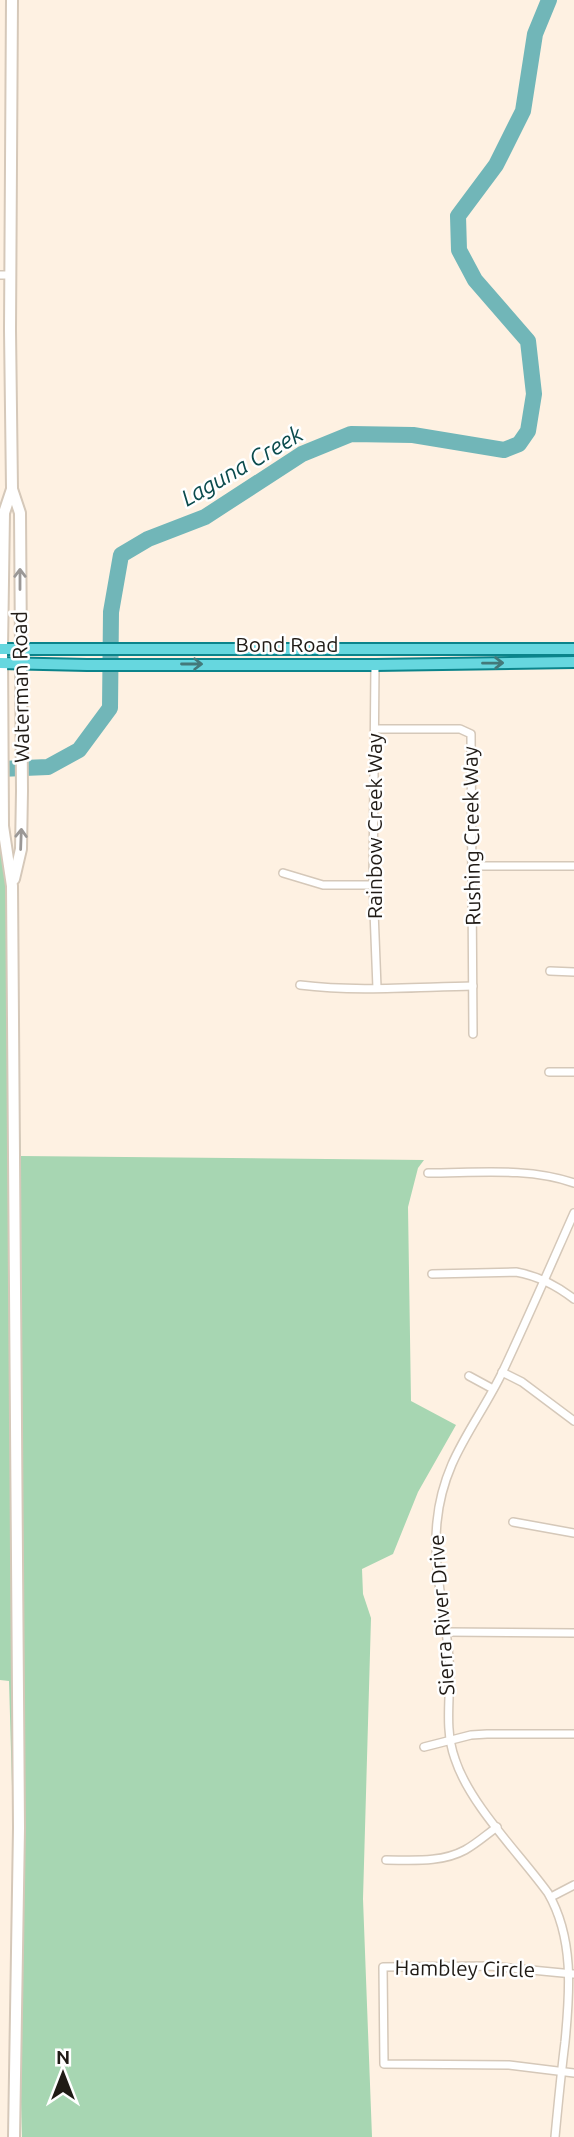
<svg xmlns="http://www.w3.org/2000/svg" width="574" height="2137" viewBox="0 0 574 2137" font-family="Ubuntu,sans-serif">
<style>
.green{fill:#a7d6b2}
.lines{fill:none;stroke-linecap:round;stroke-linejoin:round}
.river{stroke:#71b6b8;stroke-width:16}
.minor-casing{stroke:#d5c8b9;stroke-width:10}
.secondary-casing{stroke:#d5c8b9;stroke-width:14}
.primary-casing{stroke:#0b848b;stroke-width:14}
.minor{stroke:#fff;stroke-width:7}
.secondary{stroke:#fff;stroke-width:10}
.primary{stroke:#66d7df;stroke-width:10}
.oneway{stroke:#9b9896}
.oneway2{stroke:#43797a}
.labels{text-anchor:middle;stroke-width:5;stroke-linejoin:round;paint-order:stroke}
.street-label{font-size:21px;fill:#201b16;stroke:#fff}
.water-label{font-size:23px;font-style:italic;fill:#0b4b4d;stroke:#fff}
</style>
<rect width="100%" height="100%" fill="#fef1e2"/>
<path class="green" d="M0,799L12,917L21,1156L424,1160L418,1168L408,1207L411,1401L456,1425L418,1492L393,1554L362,1569L363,1594L371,1618L363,1899L372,2137H22L9,1681L0,1680Z"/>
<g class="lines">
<path class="river" d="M0,769L48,767L79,750L110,708L111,612L121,555L148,539L205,517L302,454L351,434L413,435L504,450L519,444L528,431L534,394L528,341L475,280L459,250L458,216L496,165L523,111L535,34L549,0"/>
<defs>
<g id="minor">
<path d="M0,275H11"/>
<path d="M375,665L373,885L377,988"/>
<path d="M375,729H460L471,734L473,1034"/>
<path d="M472,866H574"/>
<path d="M283,873L323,885H373"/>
<path d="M550,971L574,972"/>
<path d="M300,985C357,992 416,987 473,986"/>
<path d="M549,1072H574"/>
<path d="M428,1173C476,1173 528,1167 574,1183"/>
<path d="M432,1274L516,1272C539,1276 556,1285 574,1299"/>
<path d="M502,1372L522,1382L574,1421"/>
<path d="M469,1376L493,1389"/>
<path d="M513,1522L574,1533"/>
<path d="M446,1632L574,1633"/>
<path d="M424,1747L471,1735L487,1734H574"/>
<path d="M386,1860C412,1860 441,1863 465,1850C476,1844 486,1835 497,1827"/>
<path d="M551,1897L574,1885"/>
<path d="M573,1974L490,1966L383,1967L384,2064L509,2065L574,2073"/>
<path d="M555,2137C558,2105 561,2074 565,2042C570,1991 574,1938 548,1893C519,1853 470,1805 455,1759C443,1726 452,1693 449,1659C446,1613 432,1569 437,1522C443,1459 476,1426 502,1373C527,1320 550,1267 574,1213"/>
</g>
<g id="secondary">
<path d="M12,0L10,330L12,489L20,513L22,791L21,849L14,879"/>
<path d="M12,489L4,513L2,649L3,826L12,886L19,1828L14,2137"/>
</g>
<g id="primary">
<path d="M0,649H574"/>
<path d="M0,663L87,665H375L574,662"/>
</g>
</defs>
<use href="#minor" class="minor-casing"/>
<use href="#secondary" class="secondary-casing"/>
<use href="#primary" class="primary-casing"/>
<use href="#minor" class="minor"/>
<use href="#secondary" class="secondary"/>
<use href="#primary" class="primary"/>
</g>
<defs><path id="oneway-shaft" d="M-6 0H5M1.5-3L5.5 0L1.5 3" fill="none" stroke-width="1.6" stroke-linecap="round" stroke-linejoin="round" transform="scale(1.75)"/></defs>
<g class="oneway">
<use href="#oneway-shaft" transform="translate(20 579) rotate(-90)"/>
<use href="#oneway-shaft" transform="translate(21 839) rotate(-88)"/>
</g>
<g class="oneway2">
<use href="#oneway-shaft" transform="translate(493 663) rotate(-1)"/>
<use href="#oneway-shaft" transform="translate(192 664)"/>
</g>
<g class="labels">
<g class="street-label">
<text x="287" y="652">Bond Road</text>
<text transform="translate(21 687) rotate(-91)" y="7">Waterman Road</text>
<text transform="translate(375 826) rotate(-90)" y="7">Rainbow Creek Way</text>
<text transform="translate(472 836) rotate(-91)" y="7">Rushing Creek Way</text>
<text transform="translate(442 1615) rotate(-94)" y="7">Sierra River Drive</text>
<text transform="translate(465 1969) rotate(1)" y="7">Hambley Circle</text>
</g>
<g class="water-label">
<text transform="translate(242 466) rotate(-30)" y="8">Laguna Creek</text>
</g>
</g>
<g transform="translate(63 2074)" stroke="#ffffff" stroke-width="5" paint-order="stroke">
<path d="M0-5L12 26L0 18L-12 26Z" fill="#201b16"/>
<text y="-10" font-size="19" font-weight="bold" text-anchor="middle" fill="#201b16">N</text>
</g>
</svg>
